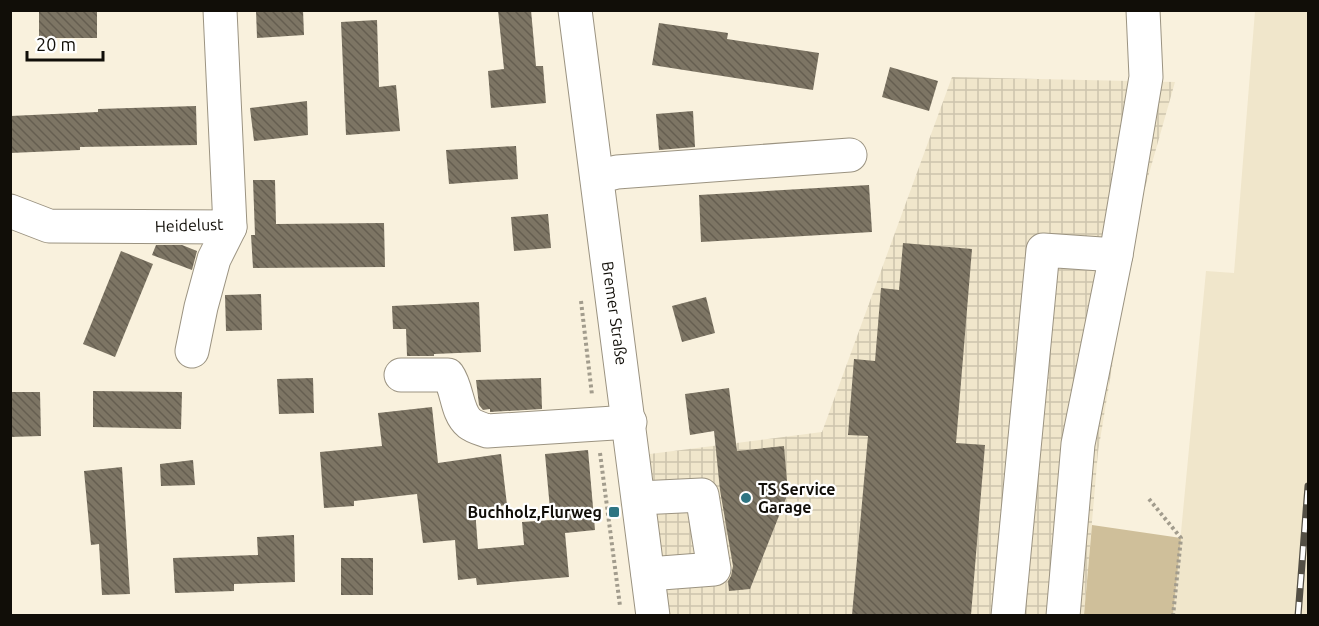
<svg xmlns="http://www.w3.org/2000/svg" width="1319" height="626" viewBox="0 0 1319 626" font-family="Ubuntu,sans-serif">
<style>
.built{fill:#f0e6cb}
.industrial{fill:url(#industrial-grid)}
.grass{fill:#cfbf9a}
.building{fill:url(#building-back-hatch)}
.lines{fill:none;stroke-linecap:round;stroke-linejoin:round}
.minor-casing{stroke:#9b9381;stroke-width:35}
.path{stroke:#a29c8d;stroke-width:4;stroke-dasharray:3 3;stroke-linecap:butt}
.minor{stroke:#fff;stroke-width:33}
.rail-casing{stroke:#534f45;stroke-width:7}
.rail{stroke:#fff;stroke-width:4.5;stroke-dasharray:14;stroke-linecap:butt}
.poi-dot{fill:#2f7582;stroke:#fff;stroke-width:2}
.labels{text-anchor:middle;stroke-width:4.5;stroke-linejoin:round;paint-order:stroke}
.street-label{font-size:16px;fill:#110e08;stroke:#fff}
.poi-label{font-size:16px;font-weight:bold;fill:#110e08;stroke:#fff;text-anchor:start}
</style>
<defs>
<pattern id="industrial-grid" width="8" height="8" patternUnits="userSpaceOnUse" patternTransform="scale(1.5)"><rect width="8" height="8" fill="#f0e6cb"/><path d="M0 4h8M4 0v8" fill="none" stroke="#cdc4ad"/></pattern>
<pattern id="building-back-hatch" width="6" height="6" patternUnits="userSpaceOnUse" patternTransform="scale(1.5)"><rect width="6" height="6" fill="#7d7564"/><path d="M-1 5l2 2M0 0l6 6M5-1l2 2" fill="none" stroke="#655e50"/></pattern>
</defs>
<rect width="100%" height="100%" fill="#f9f1dd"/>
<path class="built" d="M1255,11H1308V615L1173,616L1206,271L1234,273Z"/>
<path class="industrial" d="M952,77L1175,82L1137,216L1098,452L1084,615H653L634,456L822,432Z"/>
<path class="grass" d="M1092,525L1181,538L1173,615H1084Z"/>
<g class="building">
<rect x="39" y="10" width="58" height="28"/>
<path d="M256,10H303L304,35L257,38Z"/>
<path d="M498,10H531L536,66H543L546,103L491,108L488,71L504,69Z"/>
<path d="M377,20L379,87L396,85L400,131L346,135L341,22Z"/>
<path d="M659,23L728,33L727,39L819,53L813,90L652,65Z"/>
<path d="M890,67L938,81L929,111L882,97Z"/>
<path d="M307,101L308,135L254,141L250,108Z"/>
<path d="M196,106L197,145L80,147V150L10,153V116L98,112V109Z"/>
<path d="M693,111L695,147L659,150L656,114Z"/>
<path d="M516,146L518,179L449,184L446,150Z"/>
<path d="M253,180H275L276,224L384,223L385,267L253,268L251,235H255Z"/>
<path d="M869,185L872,232L701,242L699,195Z"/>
<path d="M548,214L551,248L514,251L511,217Z"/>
<path d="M903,243L972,249L956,443L985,445L971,615H852L868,436L848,435L854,359L875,361L881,288L899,290Z"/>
<path d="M156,245H182L197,251L192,270L152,255Z"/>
<path d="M121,251L153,264L115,357L83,344Z"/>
<path d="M261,294L262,330L226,331L225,295Z"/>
<path d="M706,297L715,333L682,342L672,306Z"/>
<path d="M479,302L481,352L434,354V356H407L406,329H393L392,306Z"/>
<path d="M313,378L314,413L279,414L277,379Z"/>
<path d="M541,378L542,409L490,412V409L483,410L479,405L476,380Z"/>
<path d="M729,388L737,451L784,446L788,493L750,589L729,591L728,581L731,576L733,566L720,490L714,431L690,435L685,394Z"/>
<path d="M93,391L182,392L181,429L93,427Z"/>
<path d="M10,392H40L41,436L10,437Z"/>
<path d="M432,407L438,463L501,454L507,505L475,509L478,549L524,545L522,522L551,520L545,454L588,450L595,530L565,533L569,577L477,585L476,578L458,580L455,540L423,543L417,494L354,501V506L324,508L320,452L382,446L378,413Z"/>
<path d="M193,460L195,485L161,486L160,464Z"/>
<path d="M122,467L130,594L102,595L99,544L91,545L84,471Z"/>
<path d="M294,535L295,582L234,584V591L175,593L173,558L258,555L257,537Z"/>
<rect x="341" y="558" width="32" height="37"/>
</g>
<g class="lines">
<defs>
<g id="minor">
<path d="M575,10L653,616"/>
<path d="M597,177L617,172L850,155"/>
<path d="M10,211L49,226L230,227L220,10"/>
<path d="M192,351L201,307L214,259L230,227"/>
<path d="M401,375H448C458,389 456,412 469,423C474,427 482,429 487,431L630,422"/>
<path d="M639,498L702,495L714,569L648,574"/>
<path d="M1008,616L1043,250L1116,255"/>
<path d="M1063,616L1078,444L1116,255L1146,77L1143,10"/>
</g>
</defs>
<use href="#minor" class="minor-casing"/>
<g class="path">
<path d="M581,301L592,395"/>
<path d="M600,453L620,606"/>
<path d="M1149,499L1181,538L1173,616"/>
</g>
<use href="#minor" class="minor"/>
<defs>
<path id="rail" d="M1298,616L1308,486"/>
</defs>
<use href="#rail" class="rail-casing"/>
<use href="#rail" class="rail"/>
</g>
<g class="poi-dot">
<circle cx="746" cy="498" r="6"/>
<rect x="608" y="506" width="12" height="12" rx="3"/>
</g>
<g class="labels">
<g class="street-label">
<text transform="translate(189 225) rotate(-2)" y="6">Heidelust</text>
<text transform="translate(615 313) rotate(82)" y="6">Bremer Straße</text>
</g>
<g class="poi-label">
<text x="758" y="495">TS Service<tspan x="758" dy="18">Garage</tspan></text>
<text x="602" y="518" text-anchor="end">Buchholz,Flurweg</text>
</g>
</g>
<rect width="1319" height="626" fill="none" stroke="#110e08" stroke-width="24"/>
<path d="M27 51v9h76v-9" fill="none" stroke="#110e08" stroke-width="3"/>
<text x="36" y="51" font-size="18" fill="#110e08" stroke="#ffffff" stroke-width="4.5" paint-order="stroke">20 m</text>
</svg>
